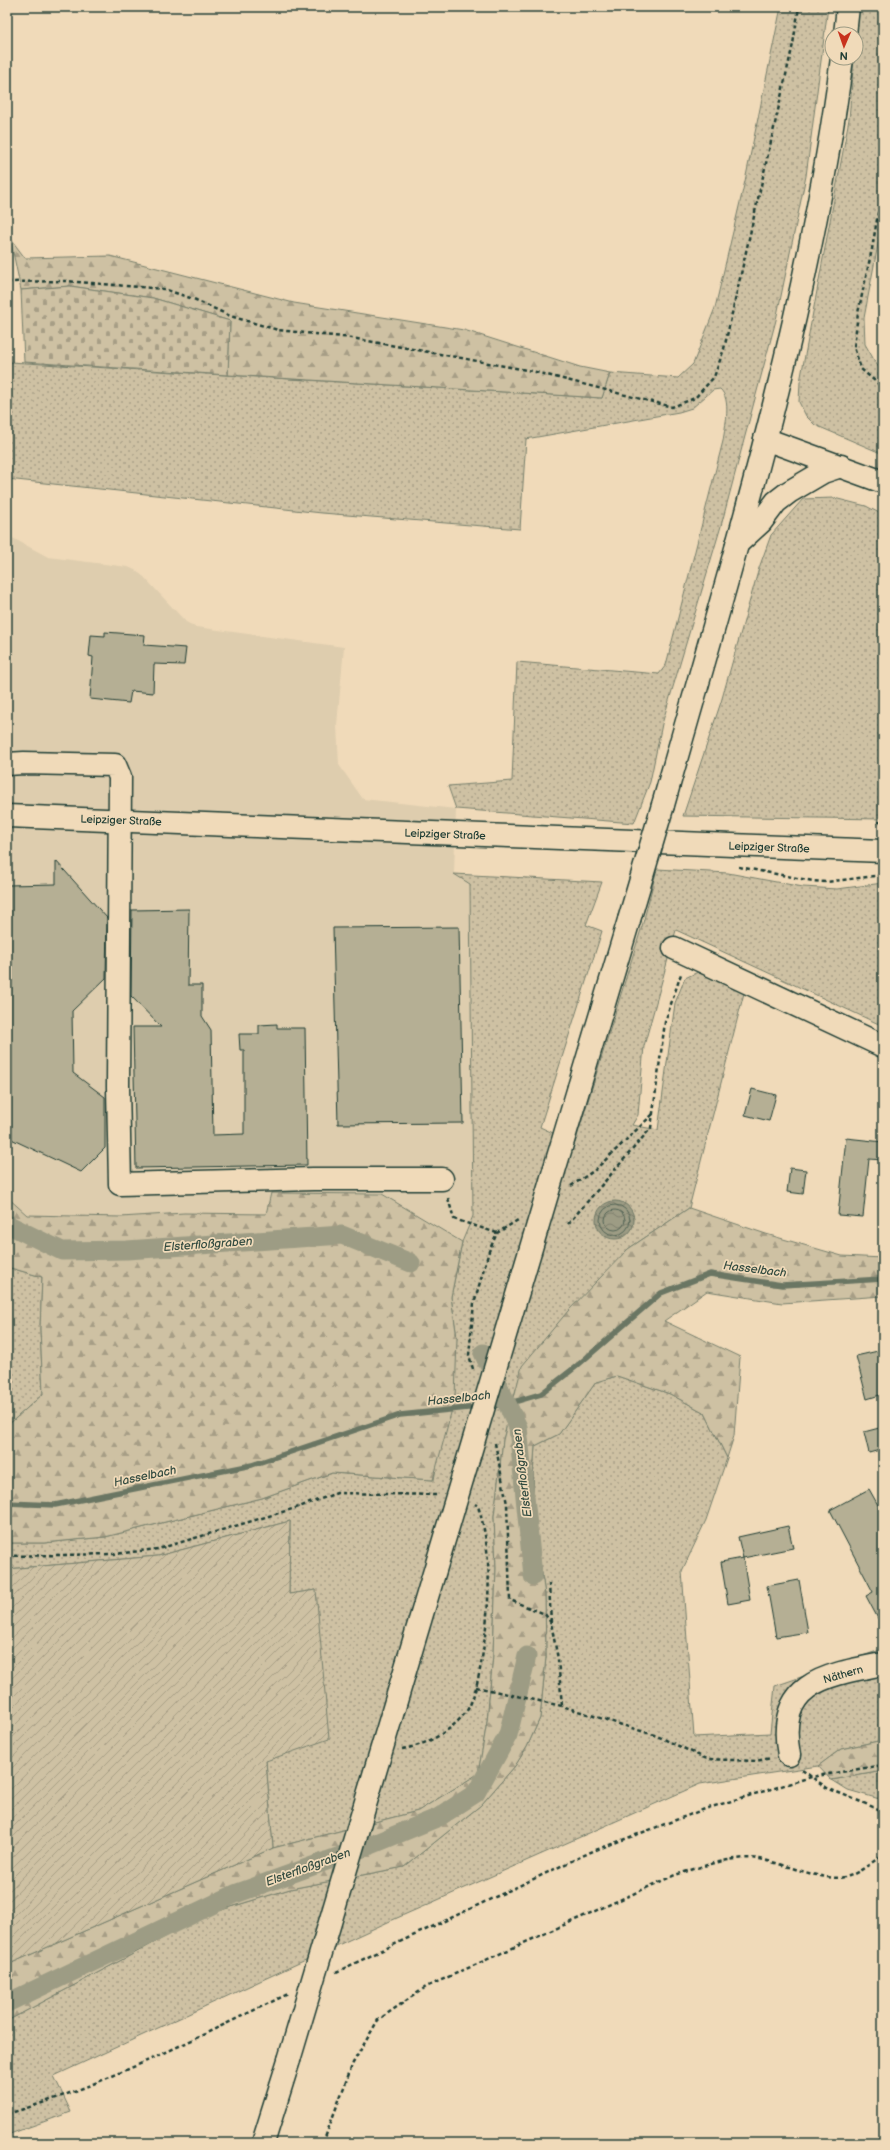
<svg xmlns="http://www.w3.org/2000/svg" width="890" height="2150" viewBox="0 0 890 2150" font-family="'Balsamiq Sans',sans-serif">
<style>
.built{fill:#decdae}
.grass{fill:url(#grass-dots);stroke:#767f6c}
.forest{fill:url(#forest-firs);stroke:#767f6c}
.cemetery{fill:url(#cemetery-stones);stroke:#767f6c}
.garden{fill:url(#garden-furrows);stroke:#767f6c}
.water{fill:url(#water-waves);stroke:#6b7664}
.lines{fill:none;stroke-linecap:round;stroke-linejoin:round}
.shore{stroke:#516354;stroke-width:1}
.stream{stroke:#6b7664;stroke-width:5.5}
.canal{stroke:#9d9c84;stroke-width:19}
.building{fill:#b5af94;stroke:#1f3d34}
.minor-casing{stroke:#1f3d34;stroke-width:25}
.major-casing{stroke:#1f3d34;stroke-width:25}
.path{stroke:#1f3d34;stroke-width:2.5;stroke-dasharray:4 3;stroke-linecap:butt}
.minor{stroke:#f0dab9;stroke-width:22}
.major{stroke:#f0dab9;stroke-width:22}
.major-bridge-casing{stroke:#1f3d34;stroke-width:25;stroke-linecap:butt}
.major-bridge{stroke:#f0dab9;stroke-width:22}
.labels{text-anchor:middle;stroke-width:3.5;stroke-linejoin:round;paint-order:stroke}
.street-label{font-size:11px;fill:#1f3d34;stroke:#f0dab9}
.water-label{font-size:12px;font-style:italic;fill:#324b40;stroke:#f0dab9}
</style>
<defs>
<pattern id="grass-dots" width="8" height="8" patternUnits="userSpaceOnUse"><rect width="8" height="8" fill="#cec1a3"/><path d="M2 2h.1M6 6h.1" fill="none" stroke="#a79e86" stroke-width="1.8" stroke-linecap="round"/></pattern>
<pattern id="forest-firs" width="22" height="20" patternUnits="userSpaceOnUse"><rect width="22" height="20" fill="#cec1a3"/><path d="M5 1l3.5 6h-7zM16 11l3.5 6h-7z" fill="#a79e86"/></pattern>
<pattern id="cemetery-stones" width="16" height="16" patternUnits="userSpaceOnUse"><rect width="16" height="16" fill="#cec1a3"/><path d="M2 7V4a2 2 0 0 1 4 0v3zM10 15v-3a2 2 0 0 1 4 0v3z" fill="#a79e86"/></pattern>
<pattern id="garden-furrows" width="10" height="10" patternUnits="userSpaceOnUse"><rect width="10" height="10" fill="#cec1a3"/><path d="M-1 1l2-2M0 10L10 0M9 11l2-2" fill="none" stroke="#a79e86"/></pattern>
<pattern id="water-waves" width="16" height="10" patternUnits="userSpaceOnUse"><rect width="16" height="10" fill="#9d9c84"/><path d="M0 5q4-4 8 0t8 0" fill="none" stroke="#7f806d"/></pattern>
</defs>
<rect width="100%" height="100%" fill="#f0dab9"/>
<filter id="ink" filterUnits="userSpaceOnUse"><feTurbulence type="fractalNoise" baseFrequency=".025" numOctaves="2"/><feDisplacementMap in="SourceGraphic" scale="8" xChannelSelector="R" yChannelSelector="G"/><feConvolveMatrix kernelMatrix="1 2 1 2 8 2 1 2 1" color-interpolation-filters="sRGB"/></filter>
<g filter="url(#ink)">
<path class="built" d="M7,535L48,557L128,567L135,570L144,577L186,622L196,627L344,647L337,725L339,765L363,799L456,809L454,874L470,884L473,1216L462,1242L382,1194L271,1193L266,1214L184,1213L121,1217L27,1215L7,1197Z"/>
<g class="grass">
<path d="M781,7H828L806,176L776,320L721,526L662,724L650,782L634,823L456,809L448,786L512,781L517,662L659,674L666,665L723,441C725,426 732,400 720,389L713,390L692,408L679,412L526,439L520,529L322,513L7,479V386L10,362L602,398L610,373L678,378L693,364L715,308L745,181Z"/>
<path d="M858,7H883V218L864,318L865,344L877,365L883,370V454L815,425L806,416L799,402L800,382L849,119L854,58H856Z"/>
<path d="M834,498L866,506L883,515V819L683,816L721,702L759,568L771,535L803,499Z"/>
<path d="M657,869L728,873L803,887L837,889L883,883V1026L676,930L644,1046L638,1115L632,1125L658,1130L675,1003L685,978L698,972L744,993L689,1208L628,1249L516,1389L503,1440L494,1516L496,1568L493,1655L487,1722L478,1774L418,1811L273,1848L266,1761L316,1590L289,1594L290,1521L158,1556L7,1569V1543H44L105,1537L262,1498L332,1473L434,1480L457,1338L451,1297L462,1242L473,1216L470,884L454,874L602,882L586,925L602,931L540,1127L575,1143L643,923Z"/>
<path d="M7,1267L42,1277L40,1329L43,1394L7,1426Z"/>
<path d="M617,1376L670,1394L705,1413L727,1458L706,1520L682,1571L694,1737L770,1733L775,1686L883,1649V1740L841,1749L818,1766L700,1784L388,1922L54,2076L71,2112L7,2135V2021L208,1914L290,1889L404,1867L481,1805L515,1766L527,1747L540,1718L546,1657L545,1595L534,1520L533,1474L535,1446L559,1434L596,1382Z"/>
<path d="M883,1771V1800L848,1790L832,1780Z"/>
</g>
<g class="forest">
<path d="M10,238L25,258L110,256L294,303L464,330L580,367L610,373L602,398L228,375L230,321L153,298L70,286L21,290Z"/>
<path d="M271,1193L382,1194L462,1242L451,1297L457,1338L455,1398L433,1480L332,1473L262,1498L105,1537L44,1543H7V1426L43,1394L40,1329L42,1277L7,1267V1197L27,1215L121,1217L184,1213L266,1214Z"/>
<path d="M689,1208L766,1234L842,1256L883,1258V1296L782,1303L707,1291L664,1321L740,1357L734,1436L727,1458L705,1413L670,1394L617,1376L596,1382L559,1434L535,1446L533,1474L534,1520L545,1595L546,1657L540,1718L527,1747L515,1766L481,1805L404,1867L290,1889L208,1914L7,2021V1965L273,1848L418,1811L478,1774L487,1722L493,1655L496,1568L494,1516L503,1440L522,1366L568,1311L628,1249Z"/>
<path d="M883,1740V1771L831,1780L818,1766L841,1749Z"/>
</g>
<path class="cemetery" d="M70,286L153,298L230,321L228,375L24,362L21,290Z"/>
<path class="garden" d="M290,1521L289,1594L316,1590L329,1739L266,1761L273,1848L7,1965V1569L158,1556Z"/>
<circle class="water" cx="615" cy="1220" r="19"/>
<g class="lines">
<g class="shore">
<circle cx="615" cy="1220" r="15"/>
<circle cx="615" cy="1220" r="10"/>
</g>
<g class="stream">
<path d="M488,1406L507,1404L541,1394L578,1365L661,1293L710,1274L782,1285L883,1279"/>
<path d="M7,1503L55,1505L252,1465L400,1415L478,1407"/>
</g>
<g class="canal">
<path d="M7,1224L62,1251L127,1250L342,1235L411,1263"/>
<path d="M483,1353L518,1427L533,1576"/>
<path d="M7,2003L235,1894L371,1845L439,1817L476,1793L508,1735L527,1656"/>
</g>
</g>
<g class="building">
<path d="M105,632L145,635L144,645L186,648L184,665L154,664L153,693L131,691L129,703L90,699L93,657L89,656L91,635L105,636Z"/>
<path d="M56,861L107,918L106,978L72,1011L73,1073L105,1097V1148L81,1172L7,1137V885L56,884Z"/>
<path d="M189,909L188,985H202V1016L211,1030L213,1135L244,1134V1050H240L239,1034H259V1025L277,1024V1028H305L307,1165L136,1168L133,1027H161L131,996L132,910Z"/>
<path d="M459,927L463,1123L338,1124L333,928Z"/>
<path d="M752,1089L776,1095L769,1121L745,1115Z"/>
<path d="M846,1138L883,1142V1160L869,1159L863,1217L838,1215Z"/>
<path d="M790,1168L806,1170L803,1194L787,1192Z"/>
<path d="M878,1351L883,1369V1394L867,1399L856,1356Z"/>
<path d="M883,1427V1449L869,1453L864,1432Z"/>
<path d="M869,1489L883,1514V1628L866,1596L873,1592L830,1510Z"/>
<path d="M788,1526L793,1548L743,1558L738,1537Z"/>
<path d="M743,1558L750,1600L728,1604L721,1562Z"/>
<path d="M799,1580L808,1632L776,1637L767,1586Z"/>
</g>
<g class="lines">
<defs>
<g id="minor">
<path d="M7,764L24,763L115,765L120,777L118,1087L120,1184L313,1179H442"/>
<path d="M674,948L883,1046"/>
<path d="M789,1755C775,1682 826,1675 883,1664"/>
</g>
<g id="major">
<path d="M845,34L848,7"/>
<path d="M765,439L883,482"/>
<path d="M737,544L761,522L776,502L789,492L823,472L841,466"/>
<path d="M663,805C733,559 809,313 842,58"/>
<path d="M7,816L883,851"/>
<path d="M579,1087L629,920"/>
<path d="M263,2143L289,2060"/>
</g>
</defs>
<use href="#minor" class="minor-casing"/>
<use href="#major" class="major-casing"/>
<g class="path">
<path d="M883,184L872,249L858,313L854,347L861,369L883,388"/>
<path d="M7,282L66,281L164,289L196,300L230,316L278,330L352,338L532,371L672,407L695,398L714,377L724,349L793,44L799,7"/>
<path d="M877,822H883"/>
<path d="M739,867L813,881L826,882L883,875"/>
<path d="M571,1186L595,1170L653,1114"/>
<path d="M448,1198L454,1219L497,1233"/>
<path d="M568,1224L651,1128L665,1022L681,974"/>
<path d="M473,1369L469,1355L474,1303L489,1251L497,1233L518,1220"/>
<path d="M495,1443L507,1504L510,1600L545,1614L551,1623"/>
<path d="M7,1556L114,1554L158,1549L299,1507L337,1493L437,1495"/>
<path d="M549,1583L551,1623L558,1659L562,1706"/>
<path d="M476,1687L562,1706L657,1736L707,1759L756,1761L771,1758"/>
<path d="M402,1749C427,1745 450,1732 466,1712C483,1689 491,1593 488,1563C487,1543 484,1525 478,1506L475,1504"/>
<path d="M802,1770L827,1788L883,1811"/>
<path d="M336,1972L593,1851L705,1809L811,1777L883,1765"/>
<path d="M7,2114C104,2086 197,2037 288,1994"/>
<path d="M323,2143L353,2063L378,2020L426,1987L675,1875C701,1867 732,1855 759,1859C784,1863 827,1884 849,1876C861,1872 873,1861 883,1855"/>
</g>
<use href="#minor" class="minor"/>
<use href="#major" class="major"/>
<defs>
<g id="major-bridge">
<path d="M629,920L663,805"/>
<path d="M289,2060L579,1087"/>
</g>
</defs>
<use href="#major-bridge" class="major-bridge-casing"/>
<use href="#major-bridge" class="major-bridge"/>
</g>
</g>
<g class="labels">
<g class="street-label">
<text transform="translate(121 820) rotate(2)" y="4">Leipziger Straße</text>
<text transform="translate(445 834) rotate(2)" y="4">Leipziger Straße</text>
<text transform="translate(769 847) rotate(2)" y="4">Leipziger Straße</text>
<text transform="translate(843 1674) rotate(-16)" y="4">Näthern</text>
</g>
<g class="water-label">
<text transform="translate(208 1244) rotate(-4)" y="4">Elsterfloßgraben</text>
<text transform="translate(755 1269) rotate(7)" y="4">Hasselbach</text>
<text transform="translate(459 1398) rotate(-6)" y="4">Hasselbach</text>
<text transform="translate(522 1473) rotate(-97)" y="4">Elsterfloßgraben</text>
<text transform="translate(145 1476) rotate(-12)" y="4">Hasselbach</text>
<text transform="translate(308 1867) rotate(-20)" y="4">Elsterfloßgraben</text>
</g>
</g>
<rect width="890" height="2150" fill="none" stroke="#f0dab9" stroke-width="24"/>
<rect x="12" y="12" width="866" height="2126" fill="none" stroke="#1f3d34" stroke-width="1.5" filter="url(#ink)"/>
<g transform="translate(844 46) rotate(182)"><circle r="19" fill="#f0dab9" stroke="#9c9b84"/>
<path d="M0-3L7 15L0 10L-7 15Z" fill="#c8321e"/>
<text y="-6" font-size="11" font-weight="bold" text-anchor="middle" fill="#1f3d34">N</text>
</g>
</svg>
